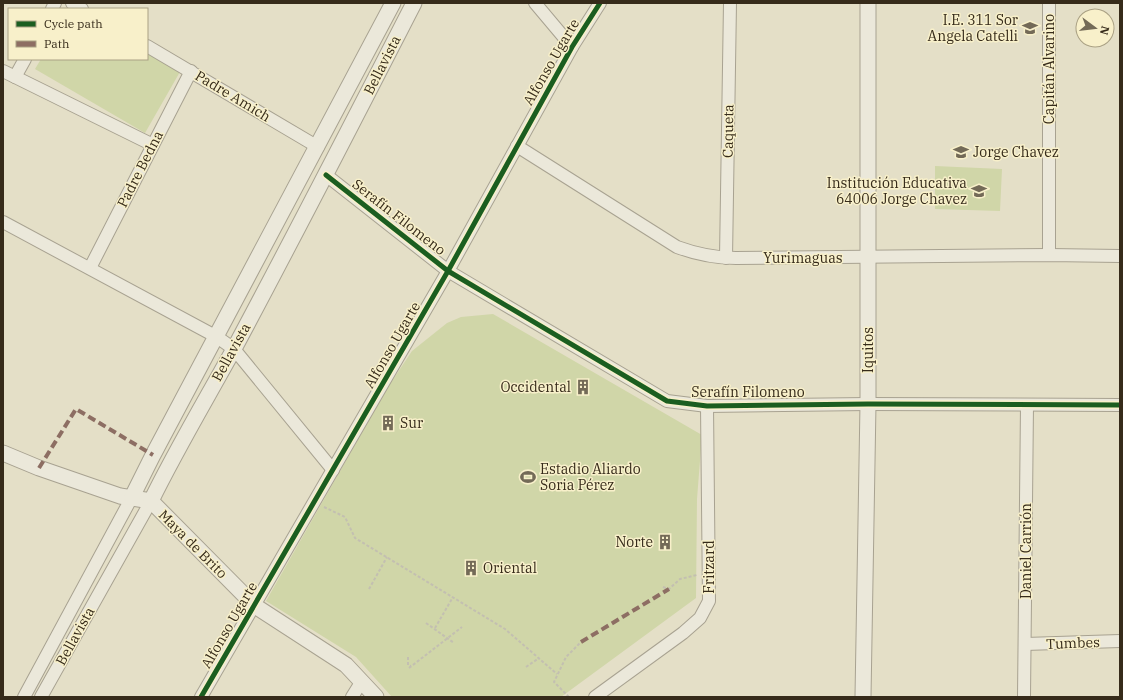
<svg xmlns="http://www.w3.org/2000/svg" width="1123" height="700" viewBox="0 0 1123 700" font-family="'IBM Plex Serif',serif">
<style>
.green{fill:#d0d6a8}
.lines{fill:none;stroke-linecap:round;stroke-linejoin:round}
.minor-casing{stroke:#a8a291;stroke-width:14}
.tertiary-casing{stroke:#a8a291;stroke-width:17}
.path{stroke:#c3bfb1;stroke-width:2;stroke-dasharray:3 2;stroke-linecap:butt}
.minor{stroke:#ebe8da;stroke-width:12}
.tertiary{stroke:#ebe8da;stroke-width:15}
.quiet{stroke:#8d6e63;stroke-width:4;stroke-dasharray:8 4;stroke-linecap:butt}
.cycleway-casing{stroke:#f8f0ca;stroke-width:8}
.cycleway{stroke:#1b5e20;stroke-width:5}
.labels{text-anchor:middle;stroke-width:3;stroke-linejoin:round;paint-order:stroke}
.poi-label{font-size:14px;fill:#362b1a;stroke:#f8f0ca;text-anchor:end}
.street-label{font-size:14px;fill:#362b1a;stroke:#f8f0ca}
</style>
<rect width="100%" height="100%" fill="#e4dfc7"/>
<g class="green">
<path d="M147,50L181,70L145,133L35,69L41,59H147Z"/>
<path d="M935,166L1002,169L1000,211L935,209Z"/>
<path d="M493,314L702,435L697,499L696,598L561,697H392L356,657L266,601L388,387L412,351L447,323L461,317Z"/>
</g>
<g class="lines">
<defs>
<g id="minor">
<path d="M72,3L82,9"/>
<path d="M535,3L572,47"/>
<path d="M52,9L55,3"/>
<path d="M147,46L318,147"/>
<path d="M3,71L153,145"/>
<path d="M15,77L25,59"/>
<path d="M517,146L677,247C696,254 716,258 736,258L1049,255L1120,256"/>
<path d="M326,175L448,271L667,401L707,406L868,404L1120,405"/>
<path d="M3,222L217,337L234,349L333,470"/>
<path d="M1049,255V3"/>
<path d="M726,258L730,3"/>
<path d="M90,268L191,71"/>
<path d="M1025,644L1120,641"/>
<path d="M24,697L132,497"/>
<path d="M41,697L151,501"/>
<path d="M201,697L448,271L572,47L600,3"/>
<path d="M352,697L362,681"/>
<path d="M595,697L683,633L700,618L709,601L707,406"/>
<path d="M1024,697L1027,405"/>
</g>
<g id="tertiary">
<path d="M3,453L39,468L120,496L151,501L255,606L346,665L376,697"/>
<path d="M132,497L153,455L393,3"/>
<path d="M151,501C177,448 207,398 235,347C296,233 355,118 414,3"/>
<path d="M863,697L868,404V3"/>
</g>
</defs>
<use href="#minor" class="minor-casing"/>
<use href="#tertiary" class="tertiary-casing"/>
<g class="path">
<path d="M324,507L345,517L355,538L505,629L557,674"/>
<path d="M663,587L669,589L680,579L697,575"/>
<path d="M369,589L387,557"/>
<path d="M426,623L454,643"/>
<path d="M435,628L453,597"/>
<path d="M408,657V665L411,666"/>
<path d="M526,667L539,658"/>
<path d="M409,668L462,627"/>
<path d="M569,697L554,682L566,657L581,642"/>
</g>
<use href="#minor" class="minor"/>
<use href="#tertiary" class="tertiary"/>
<g class="quiet">
<path d="M39,468L76,409L153,455"/>
<path d="M581,642L669,589"/>
</g>
<defs>
<g id="cycleway">
<path d="M326,175L448,271L667,401L707,406L868,404L1120,405"/>
<path d="M201,697L448,271L572,47L600,3"/>
</g>
</defs>
<use href="#cycleway" class="cycleway-casing"/>
<use href="#cycleway" class="cycleway"/>
</g>
<defs>
<symbol id="school-bare" viewBox="-9 -9 18 18"><path d="M0-5L7-2L0 1L-7-2ZM-4 1L0 2.5L4 1V4Q0 6-4 4Z" fill="#736a57" stroke="#f8f0ca" stroke-width="2.5" paint-order="stroke"/></symbol>
<symbol id="building-bare" viewBox="-9 -9 18 18"><path d="M-4-6H4V6H1V3H-1V6H-4ZM-2.5-4.3h1.7v1.8h-1.7ZM.8-4.3h1.7v1.8H.8ZM-2.5-1h1.7V.8h-1.7ZM.8-1h1.7V.8H.8Z" fill="#736a57" stroke="#f8f0ca" stroke-width="2.5" paint-order="stroke"/></symbol>
<symbol id="stadium-bare" viewBox="-9 -9 18 18"><path d="M0-5a6.5 5 0 1 0 0 10a6.5 5 0 1 0 0-10ZM-3.5-1.8h7v3.6h-7Z" fill="#736a57" stroke="#f8f0ca" stroke-width="2.5" paint-order="stroke"/></symbol>
</defs>
<g fill-rule="evenodd">
<use href="#school-bare" x="1019" y="17" width="22" height="22"/>
<use href="#school-bare" x="950" y="141" width="22" height="22"/>
<use href="#school-bare" x="968" y="180" width="22" height="22"/>
<use href="#building-bare" x="572" y="376" width="22" height="22"/>
<use href="#building-bare" x="377" y="412" width="22" height="22"/>
<use href="#stadium-bare" x="517" y="466" width="22" height="22"/>
<use href="#building-bare" x="654" y="531" width="22" height="22"/>
<use href="#building-bare" x="460" y="557" width="22" height="22"/>
</g>
<g class="labels">
<g class="poi-label">
<text x="1018" y="25">I.E. 311 Sor<tspan x="1018" dy="16">Angela Catelli</tspan></text>
<text x="973" y="157" text-anchor="start">Jorge Chavez</text>
<text x="967" y="188">Institución Educativa<tspan x="967" dy="16">64006 Jorge Chavez</tspan></text>
<text x="571" y="392">Occidental</text>
<text x="400" y="428" text-anchor="start">Sur</text>
<text x="540" y="474" text-anchor="start">Estadio Aliardo<tspan x="540" dy="16">Soria Pérez</tspan></text>
<text x="653" y="547">Norte</text>
<text x="483" y="573" text-anchor="start">Oriental</text>
</g>
<g class="street-label">
<text transform="translate(551 62) rotate(-60)" y="5">Alfonso Ugarte</text>
<text transform="translate(382 65) rotate(-63)" y="5">Bellavista</text>
<text transform="translate(1049 69) rotate(-90)" y="5">Capitán Alvarino</text>
<text transform="translate(233 96) rotate(31)" y="5">Padre Amich</text>
<text transform="translate(728 131) rotate(-89)" y="5">Caqueta</text>
<text transform="translate(140 169) rotate(-63)" y="5">Padre Bedna</text>
<text transform="translate(399 217) rotate(38)" y="5">Serafín Filomeno</text>
<text x="803" y="263">Yurimaguas</text>
<text transform="translate(392 345) rotate(-60)" y="5">Alfonso Ugarte</text>
<text transform="translate(868 350) rotate(-90)" y="5">Iquitos</text>
<text transform="translate(231 352) rotate(-61)" y="5">Bellavista</text>
<text x="748" y="397">Serafín Filomeno</text>
<text transform="translate(193 544) rotate(45)" y="5">Maya de Brito</text>
<text transform="translate(1026 551) rotate(-90)" y="5">Daniel Carrión</text>
<text transform="translate(709 567) rotate(-90)" y="5">Fritzard</text>
<text transform="translate(229 625) rotate(-60)" y="5">Alfonso Ugarte</text>
<text transform="translate(75 636) rotate(-61)" y="5">Bellavista</text>
<text transform="translate(1073 643) rotate(-2)" y="5">Tumbes</text>
</g>
</g>
<rect width="1123" height="700" fill="none" stroke="#362b1a" stroke-width="8"/>
<rect x="8" y="8" width="140" height="52" fill="#f8f0ca" stroke="#aaa184"/>
<rect x="16" y="21" width="20" height="6" fill="#1b5e20" stroke="#aaa184"/>
<text x="44" y="28" font-size="12" fill="#362b1a">Cycle path</text>
<rect x="16" y="41" width="20" height="6" fill="#8d6e63" stroke="#aaa184"/>
<text x="44" y="48" font-size="12" fill="#362b1a">Path</text>
<g transform="translate(1095 28) rotate(105)"><circle r="19" fill="#f8f0ca" stroke="#aaa184"/>
<path d="M0-3L7 15L0 10L-7 15Z" fill="#736a57"/>
<text y="-6" font-size="11" font-weight="bold" text-anchor="middle" fill="#362b1a">N</text>
</g>
</svg>
